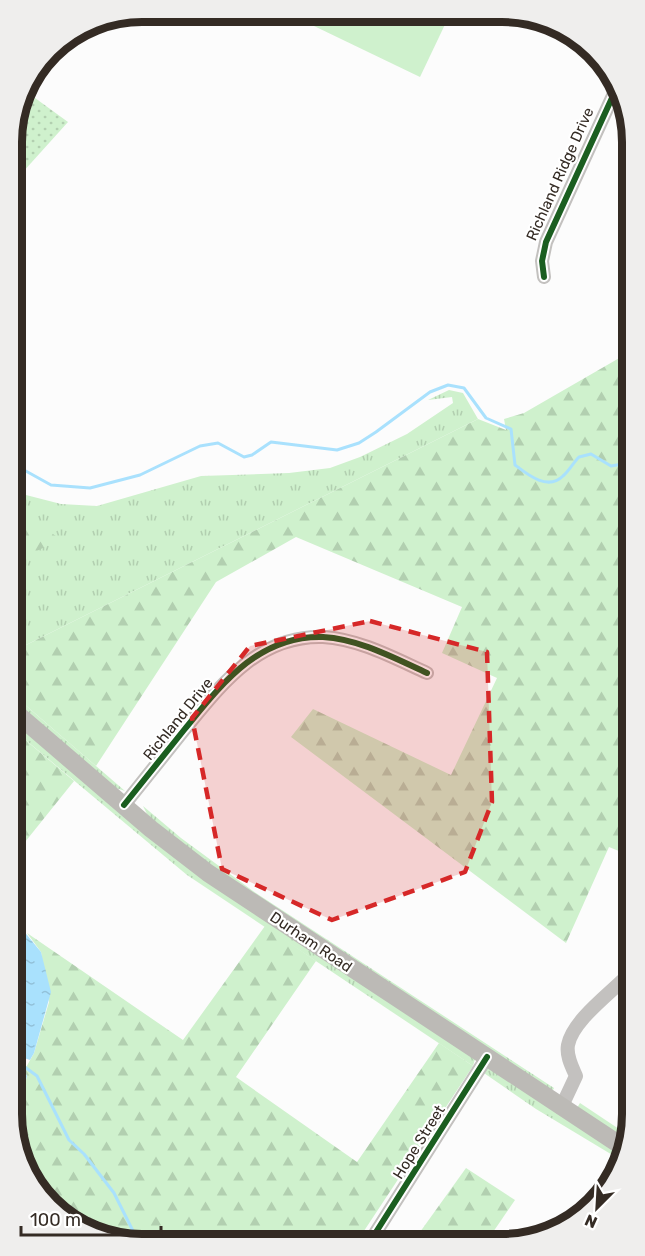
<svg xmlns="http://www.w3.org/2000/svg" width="645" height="1256" viewBox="0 0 645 1256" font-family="Rubik,sans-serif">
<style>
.grass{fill:url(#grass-tufts)}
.forest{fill:url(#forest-firs)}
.park{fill:#cff1cd}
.garden{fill:url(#garden-dots)}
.water{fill:url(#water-ripples)}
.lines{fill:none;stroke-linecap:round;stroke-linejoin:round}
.stream{stroke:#a9e1fd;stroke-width:3}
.minor{stroke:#c3c1bf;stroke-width:14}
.major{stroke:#bcbab6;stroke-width:18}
.cycleway-casing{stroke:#fff;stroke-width:10}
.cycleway{stroke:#1b5e20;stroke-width:6}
.marked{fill:#d62828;fill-opacity:0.2;stroke:#d62828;stroke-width:4.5;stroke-dasharray:12 8;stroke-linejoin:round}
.labels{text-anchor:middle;stroke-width:4.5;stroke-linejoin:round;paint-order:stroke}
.street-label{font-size:15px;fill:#342b24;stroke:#fff}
.rim{fill:none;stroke:#342b24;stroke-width:8}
</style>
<defs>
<pattern id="grass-tufts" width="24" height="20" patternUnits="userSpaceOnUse" patternTransform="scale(1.5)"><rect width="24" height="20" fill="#cff1cd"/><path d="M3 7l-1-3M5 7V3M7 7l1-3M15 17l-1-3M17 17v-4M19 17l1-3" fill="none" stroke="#b2cfb0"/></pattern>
<pattern id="forest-firs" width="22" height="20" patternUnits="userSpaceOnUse" patternTransform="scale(1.5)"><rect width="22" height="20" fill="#cff1cd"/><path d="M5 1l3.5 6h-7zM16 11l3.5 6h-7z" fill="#b2cfb0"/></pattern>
<pattern id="garden-dots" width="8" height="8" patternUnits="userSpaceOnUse" patternTransform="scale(1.5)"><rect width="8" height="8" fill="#cff1cd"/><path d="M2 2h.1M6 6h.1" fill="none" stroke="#b2cfb0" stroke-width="1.8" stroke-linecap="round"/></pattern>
<pattern id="water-ripples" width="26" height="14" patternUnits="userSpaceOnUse" patternTransform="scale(1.5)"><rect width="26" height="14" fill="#a9e1fd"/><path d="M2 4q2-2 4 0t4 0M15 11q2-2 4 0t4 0" fill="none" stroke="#92c1d9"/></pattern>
</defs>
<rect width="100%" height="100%" fill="#fcfcfc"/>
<g class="grass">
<path d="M449,390L463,393L478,419L16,650L15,495H26L61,504L97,506L201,476L289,473L330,468L360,457L407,434L453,403L452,397L428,400Z"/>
<path d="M16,697L125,791L110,786L16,707Z"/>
<path d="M16,721L475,1059L473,1066L187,875L16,732Z"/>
<path d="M143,806L181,838L253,891L554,1088L552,1092L179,845L147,814Z"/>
<path d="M488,1068L622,1152L619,1159L536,1109L481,1071Z"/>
<path d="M580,1103L628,1135L625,1142L577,1108Z"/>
</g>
<g class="forest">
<path d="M628,353L631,856L609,847L566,943L291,737L313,709L451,775L497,678L442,653L462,607L296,537L216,582L96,766L16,697V650L478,419L506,430L504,419L524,413Z"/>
<path d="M26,522L46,529L60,539L16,562L15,526Z"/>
<path d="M16,732L74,781L17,852Z"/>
<path d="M265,926L316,961L236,1077L357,1162L439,1043L473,1066L358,1240L125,1243L57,1212L19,1155L18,1092L22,1094L27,1076L24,1071L34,1053L49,1002L41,952L27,933L183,1040Z"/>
<path d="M466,1168L515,1200L489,1238L415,1239Z"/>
</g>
<path class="park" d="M287,13L450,14L420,77Z"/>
<path class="garden" d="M24,90L68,122L13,183V126Z"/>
<g class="water">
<path d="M18,924L41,952L51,992L34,1053L30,1060L18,1056Z"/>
<path d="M18,1069L24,1071L27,1076L22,1094L18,1092Z"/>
</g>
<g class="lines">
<g class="stream">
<path d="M15,465L51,485L90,488L140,475L200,446L218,443L244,457L252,455L271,442L337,450L359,443L376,432L430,392L448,385L464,388L486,418L511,429L515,465C528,475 548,491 563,476C569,471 573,463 579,457L591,454L611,466L628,463"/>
<path d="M18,1062L37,1076L69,1140L84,1154L114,1193L134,1233L143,1243"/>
</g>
<g class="minor">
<path d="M524,14L589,45"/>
<path d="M544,277L542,261L546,242L617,87"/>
<path d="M124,805C144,780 164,755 184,730C221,685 258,635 323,637C359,639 394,658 427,673"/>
<path d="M561,1108L576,1076C572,1067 566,1056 568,1045C573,1019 614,991 632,971"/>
<path d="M371,1240L487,1057"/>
</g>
<path class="major" d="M16,713L151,829L208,873L623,1147"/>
<defs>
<g id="cycleway">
<path d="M544,277L542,261L546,242L617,87"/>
<path d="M124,805C144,780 164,755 184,730C221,685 258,635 323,637C359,639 394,658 427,673"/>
<path d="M371,1240L487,1057"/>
</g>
</defs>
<use href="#cycleway" class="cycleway-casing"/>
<use href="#cycleway" class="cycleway"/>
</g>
<path class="marked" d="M370,621L487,652L492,802L465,872L332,920L222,869L192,718L250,646Z"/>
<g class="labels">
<g class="street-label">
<text transform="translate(560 174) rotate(-66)" y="5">Richland Ridge Drive</text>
<text transform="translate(178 719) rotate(-51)" y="5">Richland Drive</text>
<text transform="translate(311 942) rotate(34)" y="5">Durham Road</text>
<text transform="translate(419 1142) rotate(-58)" y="5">Hope Street</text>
</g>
</g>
<path d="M0 0H645V1256H0ZM142 22H502A120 120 0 0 1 622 142V1114A120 120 0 0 1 502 1234H142A120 120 0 0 1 22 1114V142A120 120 0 0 1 142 22Z" fill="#efeeed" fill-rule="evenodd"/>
<path class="rim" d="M142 22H502A120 120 0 0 1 622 142V1114A120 120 0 0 1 502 1234H142A120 120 0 0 1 22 1114V142A120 120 0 0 1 142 22Z"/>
<g transform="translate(597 1208) rotate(204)" stroke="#ffffff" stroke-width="4.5" paint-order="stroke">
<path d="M0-4.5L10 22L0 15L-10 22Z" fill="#342b24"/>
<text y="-9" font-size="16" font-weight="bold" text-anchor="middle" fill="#342b24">N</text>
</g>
<path d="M21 1226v9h140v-9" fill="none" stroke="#342b24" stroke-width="3"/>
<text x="30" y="1226" font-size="18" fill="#342b24" stroke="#ffffff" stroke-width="4.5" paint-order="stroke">100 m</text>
</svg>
